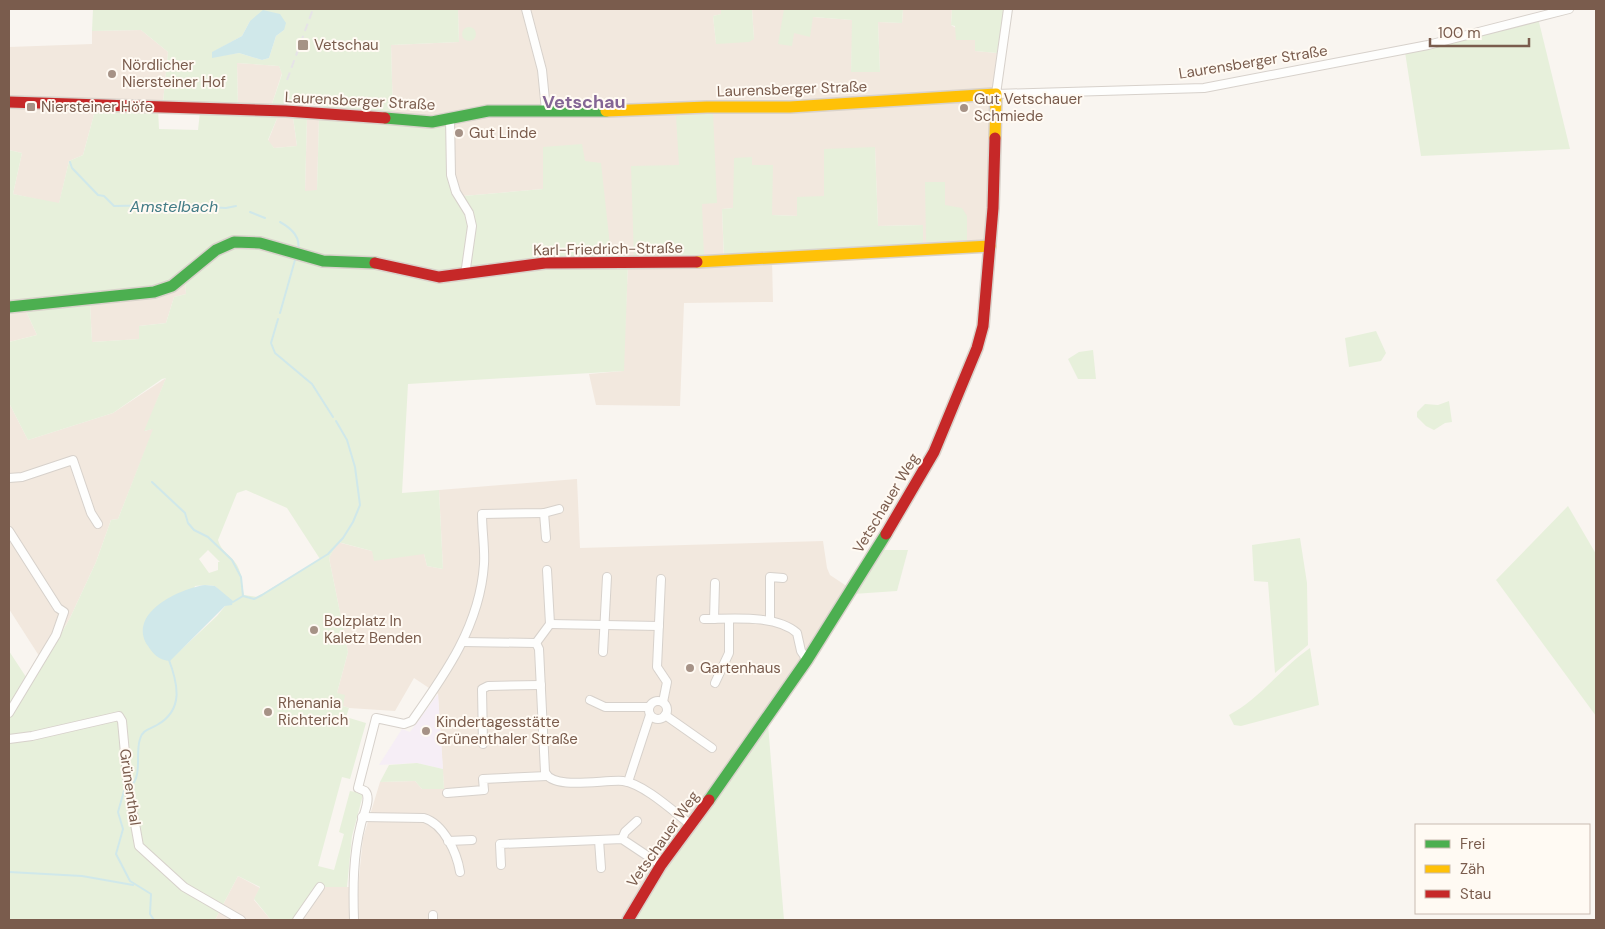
<svg xmlns="http://www.w3.org/2000/svg" width="1605" height="929" viewBox="0 0 1605 929" font-family="'DM Sans',sans-serif">
<style>
.residential{fill:#f2e8de}
.education{fill:#f6eef6}
.green{fill:#e7f0db;fill-rule:evenodd}
.water{fill:#d0e8ea}
.lines{fill:none;stroke-linecap:round;stroke-linejoin:round}
.stream{stroke:#d0e8ea;stroke-width:2}
.street-casing{stroke:#d7d1cb;stroke-width:10}
.fast-casing{stroke:#d9d2cb;stroke-width:14}
.slow-casing{stroke:#d9d2cb;stroke-width:14}
.jam-casing{stroke:#d9d2cb;stroke-width:14}
.street{stroke:#fefefd;stroke-width:8}
.fast{stroke:#4caf50;stroke-width:11}
.slow{stroke:#ffc107;stroke-width:11}
.jam{stroke:#c62828;stroke-width:11}
.rail{stroke:#e6e3e7;stroke-width:2;stroke-dasharray:8 5;stroke-linecap:butt}
.poi-dot{fill:#a69286;stroke:#fffaf3;stroke-width:2}
.labels{text-anchor:middle;stroke-width:4;stroke-linejoin:round;paint-order:stroke}
.poi-label{font-size:15px;fill:#7a5c4d;stroke:#fffaf3;text-anchor:start}
.street-label{font-size:15px;fill:#7a5c4d;stroke:#fffaf3}
.water-label{font-size:16px;font-style:italic;fill:#437c86;stroke:#fffaf3}
.quarter-label{font-size:18px;font-weight:bold;fill:#846695;stroke:#fffaf3}
</style>
<rect width="100%" height="100%" fill="#f9f5f0"/>
<g class="residential">
<path d="M458,9H721L722,14L713,16L716,43L754,39L752,9H784L794,33L813,17L853,20L851,71L880,72L878,22L902,23L903,9H952L951,25L975,40V51L997,53L993,85V139L985,239L980,243L923,247L922,225L878,226L875,147L824,196L798,216L772,215L752,165V157L733,208L722,209L724,262L772,259L773,302L684,303L680,406L596,405L589,374L623,371L628,264H612L585,161L543,147V189L463,196L454,192L448,170L446,124L433,118L393,116L391,45L459,42Z"/>
<path d="M141,30L168,52L163,102L9,99V47L92,44V31Z"/>
<path d="M237,63L279,66L282,73L271,107H238Z"/>
<path d="M9,106L96,107L83,155L69,161L59,204L13,194L22,153L9,150Z"/>
<path d="M278,116L293,117L297,146L274,148L268,141Z"/>
<path d="M307,117L319,118L317,191H305Z"/>
<path d="M185,282L186,294L174,297L166,323L139,326L140,339L92,342L90,303Z"/>
<path d="M25,309L37,335L9,342V310Z"/>
<path d="M166,378L145,431L154,428L118,519L111,520L96,562L70,618L43,662L9,609V403L28,440L113,413Z"/>
<path d="M577,479L580,548L823,541L827,568L830,575L848,587L735,762L626,920H292L316,887H358L363,838L380,782L415,781L422,789H444L438,694L414,678L395,711L349,708L343,706L337,693L348,652L329,558L337,542L372,551L424,554L427,566L443,569L439,490Z"/>
<path d="M238,876L260,888L254,900L271,920H215Z"/>
</g>
<path class="education" d="M438,694L443,769L417,763L379,765L402,729L410,732Z"/>
<g class="green">
<path d="M93,9H458L459,42L391,45L393,116L324,109L323,106L288,101L285,108L271,107L282,74L279,66L237,63L238,107L163,102L168,52L141,30L92,31ZM250,21L284,30L276,36L269,58L262,60L239,53L212,57L213,52L242,36Z"/>
<path d="M721,9H752L754,39L749,42L716,44L713,16L721,14Z"/>
<path d="M784,9H903L902,23L878,22L880,72H851L852,20L813,17L810,37L794,33L792,46L778,44Z"/>
<path d="M952,9H1004L997,53L975,51V40H956L955,26L951,25Z"/>
<path d="M1538,18L1570,149L1421,156L1405,52Z"/>
<circle cx="469" cy="34" r="7"/>
<path d="M96,107L158,109L159,129L198,130L200,112L278,116L268,140L274,148L297,146L293,117H307L305,191L317,190L319,118L446,124L448,170L454,192L463,196L543,189V147L582,144L585,161L601,163L612,264L628,263L624,371L408,384L402,493L439,490L443,569L427,566L424,554L374,561L372,551L338,542L329,558L348,652L337,693L345,695L343,706L349,708L346,717L366,723L350,779L342,777L318,866L334,870L344,834L339,832L350,791L361,793L363,795L352,836L347,887H316L292,920H271L254,899L260,887L238,876L215,920H9V651L26,677L40,657L54,646L70,618L96,562L111,520L118,519L153,429L144,431L166,378L162,379L113,413L28,440L9,403V342L37,335L25,309L90,303L92,342L139,339V326L166,323L174,297L186,294L185,282L215,248L170,283L9,304V150L22,153L13,194L59,203L69,161L83,155ZM246,490L287,508L320,559L257,597L244,595C241,584 243,576 237,565C231,555 221,552 218,540L237,493ZM208,550L220,562H218V570L209,573L199,559ZM205,585L215,586L230,600L217,616L170,660L195,586Z"/>
<path d="M713,113L717,203L702,204L704,259H634L631,166L679,165L676,116Z"/>
<path d="M875,147L878,226L923,225V247L724,257L722,209L733,208L734,158L752,157V165H773L772,215L797,216V197L824,196V149Z"/>
<path d="M925,182H945V205L962,208L967,216V240L926,242Z"/>
<path d="M1376,331L1386,353L1381,361L1349,367L1345,338Z"/>
<path d="M1093,350L1096,379H1078L1068,359L1079,352Z"/>
<path d="M1449,401L1452,422L1445,423L1434,430L1426,426L1417,417V412L1425,404L1438,405Z"/>
<path d="M1568,506L1596,554V716L1496,580Z"/>
<path d="M1300,538L1307,583L1308,645L1275,673L1268,582L1254,581L1252,545Z"/>
<path d="M881,550H908L897,591L853,594Z"/>
<path d="M1310,648L1319,705L1241,726L1234,725L1229,715C1260,699 1281,668 1310,648Z"/>
<path d="M768,724L784,920H621L663,853Z"/>
<path d="M417,763L443,769L444,789H422L415,781L380,782L389,765Z"/>
</g>
<g class="water">
<path d="M263,10L280,14L286,23L284,30L276,36L269,58L262,60L239,53L212,58V52L242,36L250,21Z"/>
<path d="M205,585L215,586L233,601L232,605L225,606L170,661C159,660 154,655 148,646C126,613 181,588 205,585Z"/>
</g>
<g class="lines">
<g class="stream">
<path d="M70,162L72,168L98,195L104,196L114,206L165,205L226,208L236,206"/>
<path d="M250,212L265,218"/>
<path d="M280,222C291,228 301,237 298,250"/>
<path d="M280,313L295,260"/>
<path d="M278,319L271,343L275,353L312,384L333,417"/>
<path d="M152,482L185,513L188,523L194,530L208,537L232,560L241,577L243,596"/>
<path d="M233,602L243,596L254,599L262,595L328,554L343,538L353,522L360,505L355,467L347,440L336,421"/>
<path d="M130,787C143,776 135,754 140,739C142,730 150,729 157,725C184,710 178,684 169,660"/>
<path d="M126,789L124,791L118,812L123,829L116,854L130,881L151,894L150,914L154,920"/>
<path d="M9,872L82,876L133,885"/>
</g>
<defs>
<g id="street">
<path d="M526,9L542,70L546,110"/>
<path d="M1008,9L996,94L1204,88L1428,45L1569,9"/>
<path d="M450,118L451,175L456,192L469,213L472,226L465,275"/>
<path d="M9,478L22,477L73,460L91,513L98,524"/>
<path d="M544,513L546,538"/>
<path d="M9,531L58,608L64,612L56,635L9,713"/>
<path d="M661,579L657,667L667,682L663,702"/>
<path d="M704,619C731,619 776,614 797,633L801,651L807,660"/>
<path d="M714,619L715,583"/>
<path d="M770,620V577L783,578"/>
<path d="M550,624L659,626"/>
<path d="M463,642L536,643L539,649L545,772C553,791 605,779 623,781C644,784 673,811 691,825"/>
<path d="M536,643L550,624L547,570"/>
<path d="M603,652L607,577"/>
<path d="M715,683L729,653V620"/>
<path d="M590,700L605,707H649"/>
<circle cx="658" cy="710" r="9"/>
<path d="M665,715L712,748"/>
<path d="M9,739L32,736L119,716L122,721L128,785L139,846L184,887L241,920"/>
<path d="M483,744L482,689L488,686L541,685"/>
<path d="M628,782L650,715"/>
<path d="M447,793L484,790L483,779L547,776"/>
<path d="M362,817L424,818C444,824 457,853 460,872"/>
<path d="M622,839L625,832L637,821"/>
<path d="M599,840L601,868"/>
<path d="M448,841L472,840"/>
<path d="M501,865L500,844L622,839L661,865"/>
<path d="M297,920L320,887"/>
<path d="M354,920C353,888 353,855 361,824C363,815 372,798 365,791L358,788L376,718L404,724L412,721C446,673 480,625 484,564C485,548 482,531 482,514L544,513L559,509"/>
<path d="M433,920V915"/>
</g>
<g id="fast">
<path d="M385,118L432,122L488,111H606"/>
<path d="M9,307L154,292L172,286L216,250L234,242L260,243L323,261L375,263"/>
<path d="M709,800L807,660L886,534"/>
</g>
<g id="slow">
<path d="M606,111L707,107H790L996,94L995,138"/>
<path d="M697,262L990,246"/>
</g>
<g id="jam">
<path d="M9,102L286,111L385,118"/>
<path d="M375,263L439,277L545,263L697,262"/>
<path d="M886,534L934,452L977,348L983,326L993,208L995,138"/>
<path d="M628,920L661,865L709,800"/>
</g>
</defs>
<use href="#street" class="street-casing"/>
<use href="#fast" class="fast-casing"/>
<use href="#slow" class="slow-casing"/>
<use href="#jam" class="jam-casing"/>
<use href="#street" class="street"/>
<use href="#fast" class="fast"/>
<use href="#slow" class="slow"/>
<use href="#jam" class="jam"/>
<path class="rail" d="M287,80L313,9"/>
</g>
<g class="poi-dot">
<rect x="297" y="39" width="12" height="12" rx="2.5"/>
<circle cx="112" cy="74" r="5"/>
<rect x="26" y="102" width="10" height="10" rx="2.5"/>
<circle cx="964" cy="108" r="5"/>
<circle cx="459" cy="133" r="5"/>
<circle cx="314" cy="630" r="5"/>
<circle cx="690" cy="668" r="5"/>
<circle cx="268" cy="712" r="5"/>
<circle cx="426" cy="731" r="5"/>
</g>
<g class="labels">
<g class="poi-label">
<text x="314" y="50">Vetschau</text>
<text x="122" y="70">Nördlicher<tspan x="122" dy="17">Niersteiner Hof</tspan></text>
<text x="974" y="104">Gut Vetschauer<tspan x="974" dy="17">Schmiede</tspan></text>
<text x="41" y="112">Niersteiner Höfe</text>
<text x="469" y="138">Gut Linde</text>
<text x="324" y="626">Bolzplatz In<tspan x="324" dy="17">Kaletz Benden</tspan></text>
<text x="700" y="673">Gartenhaus</text>
<text x="278" y="708">Rhenania<tspan x="278" dy="17">Richterich</tspan></text>
<text x="436" y="727">Kindertagesstätte<tspan x="436" dy="17">Grünenthaler Straße</tspan></text>
</g>
<g class="street-label">
<text transform="translate(1253 62) rotate(-9)" y="5">Laurensberger Straße</text>
<text transform="translate(792 89) rotate(-2)" y="5">Laurensberger Straße</text>
<text transform="translate(360 101) rotate(3)" y="5">Laurensberger Straße</text>
<text transform="translate(608 249) rotate(-1)" y="5">Karl-Friedrich-Straße</text>
<text transform="translate(886 503) rotate(-59)" y="5">Vetschauer Weg</text>
<text transform="translate(130 787) rotate(82)" y="5">Grünenthal</text>
<text transform="translate(663 839) rotate(-55)" y="5">Vetschauer Weg</text>
</g>
<g class="water-label">
<text x="174" y="212">Amstelbach</text>
</g>
<g class="quarter-label">
<text x="584" y="108">Vetschau</text>
</g>
</g>
<rect width="1605" height="929" fill="none" stroke="#7a5c4d" stroke-width="20"/>
<rect x="1415" y="824" width="175" height="90" fill="#fffaf3" stroke="#cabbb1"/>
<rect x="1425" y="840" width="25" height="8" fill="#4caf50" stroke="#cabbb1"/>
<text x="1460" y="849" font-size="15" fill="#7a5c4d">Frei</text>
<rect x="1425" y="865" width="25" height="8" fill="#ffc107" stroke="#cabbb1"/>
<text x="1460" y="874" font-size="15" fill="#7a5c4d">Zäh</text>
<rect x="1425" y="890" width="25" height="8" fill="#c62828" stroke="#cabbb1"/>
<text x="1460" y="899" font-size="15" fill="#7a5c4d">Stau</text>
<path d="M1430 38v8h99v-8" fill="none" stroke="#7a5c4d" stroke-width="2.5"/>
<text x="1438" y="38" font-size="15" fill="#7a5c4d" stroke="#fffaf3" stroke-width="4" paint-order="stroke">100 m</text>
</svg>
